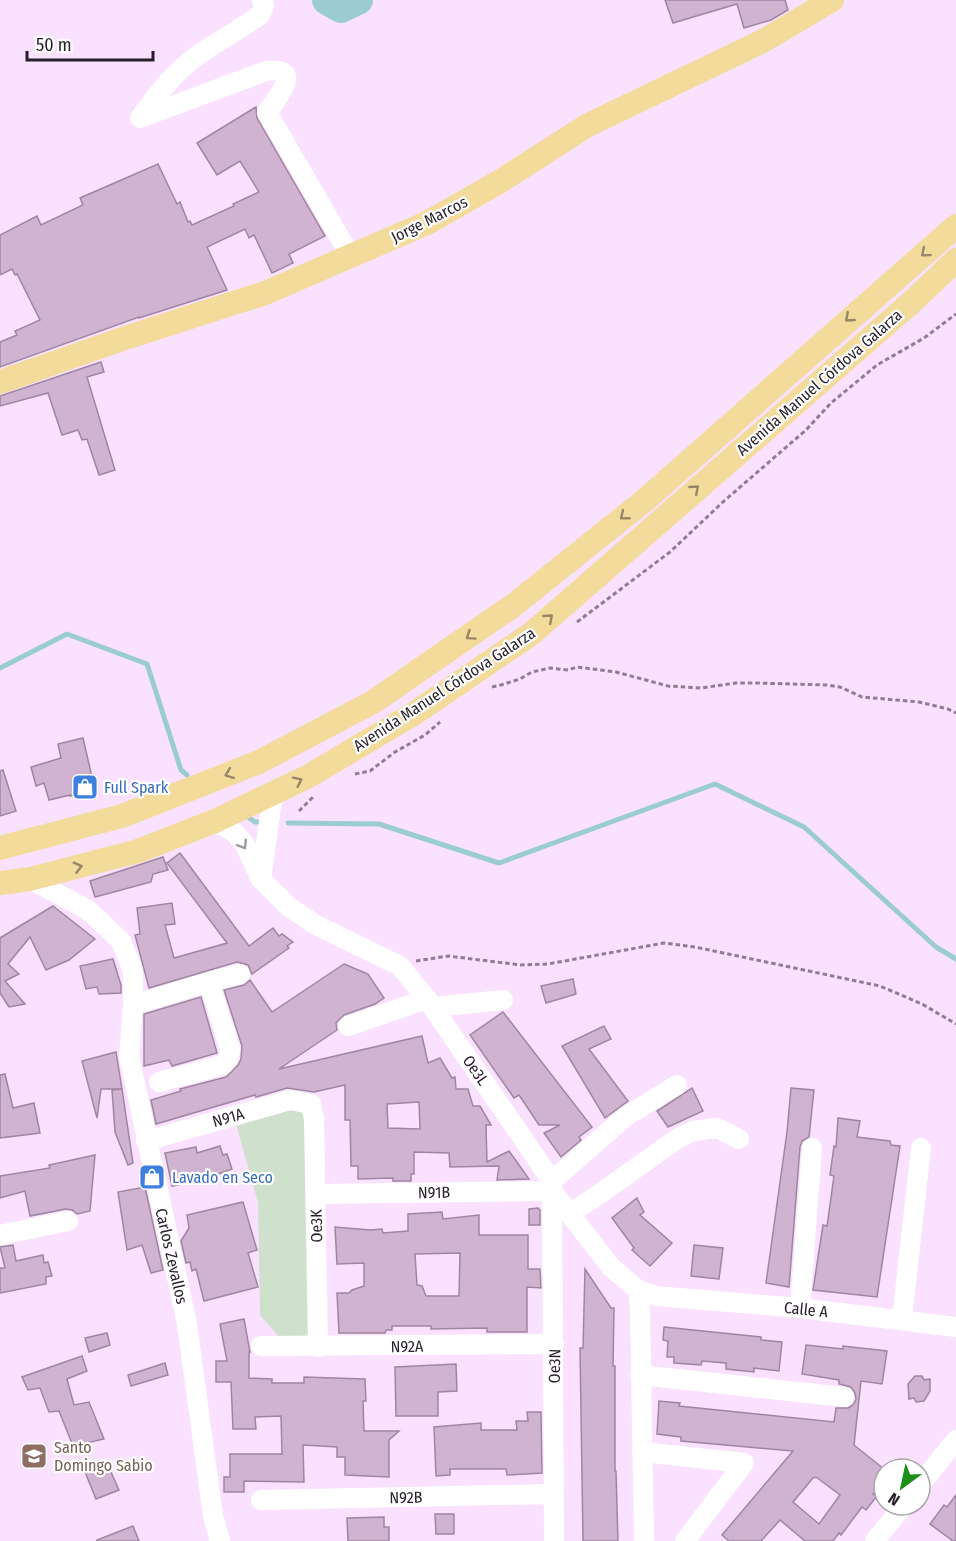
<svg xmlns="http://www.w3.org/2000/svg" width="956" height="1541" viewBox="0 0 956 1541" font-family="'Fira Sans Condensed',sans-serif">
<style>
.park{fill:#cfe1cc}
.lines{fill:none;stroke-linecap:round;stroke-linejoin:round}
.stream{stroke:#9bcdd0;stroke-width:5}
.river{stroke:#9bcdd0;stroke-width:30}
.building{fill:#d0b3d1;stroke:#9f86a0;stroke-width:1.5;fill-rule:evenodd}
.path{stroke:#8f7e92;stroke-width:3;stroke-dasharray:4.5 3;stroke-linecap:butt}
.minor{stroke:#fff;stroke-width:20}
.major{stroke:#f3dc9b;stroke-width:24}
.oneway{stroke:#978668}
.oneway2{stroke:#9e9a9f}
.labels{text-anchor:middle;stroke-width:4.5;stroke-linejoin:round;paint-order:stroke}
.street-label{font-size:16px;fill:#271e29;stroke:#fff}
.shop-label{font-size:16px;fill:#366cbe;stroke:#fff;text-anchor:start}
.education-label{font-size:16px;fill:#785e54;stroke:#fff;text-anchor:start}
</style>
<rect width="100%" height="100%" fill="#fae1ff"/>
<path class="park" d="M297,1108L309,1120V1336H278L260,1315L258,1203L236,1124Z"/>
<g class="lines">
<g class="stream">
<path d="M0,668L67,634L147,664L181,770L187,775"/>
<path d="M245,815L255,822H260"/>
<path d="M288,823L379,824L499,863L715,784L804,827L936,947L956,959"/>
</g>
<path class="river" d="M327,0L341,8L358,0"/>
</g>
<g class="building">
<path d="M665,0H785L788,10L771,20L744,28L737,4L673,23Z"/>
<path d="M256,107L257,118L325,236L289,254L293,263L272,273L254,235L249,238L245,229L207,247L227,290L139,318V317L0,367V342L17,335L15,331L40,320L17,274L15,275L12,269L0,275V235L37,216L41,225L83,205L80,198L158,164L177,204L180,202L188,222L190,221L192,225L234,206L233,204L259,192L240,161L217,175L197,143Z"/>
<path d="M101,362L104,372L87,377L115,470L99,475L87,439L82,440L78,430L62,435L48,393L0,406V396Z"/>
<path d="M83,738L95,790L70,796V795L49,800L44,783L36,786L31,767L61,758L58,744Z"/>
<path d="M3,770L16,811L0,816V771Z"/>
<path d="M180,853L249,946L273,928L279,936L282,934L293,942L287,946L289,948L252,974L248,965L237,962L149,988L135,935L140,934L137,908L172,903L175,924L165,925L174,958L227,943L167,863Z"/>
<path d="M163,857L168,870L153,874L151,882L95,897L90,881Z"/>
<path d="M53,906L95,939L69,960L46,970L30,937L8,964L19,974L5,981L25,1004L9,1007L0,993V938Z"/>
<path d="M113,959L121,985V993L99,994L97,987L86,989L80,966Z"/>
<path d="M344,964L368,974L384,998L375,1004L344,1015L336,1023L337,1030L279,1069L422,1036L428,1063L440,1058L452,1078L455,1077L456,1089H468L473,1106H480L491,1125H486L487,1162L509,1151L529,1179L497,1180L499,1166L450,1167L449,1153L414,1152V1174H411V1181H393V1178L358,1179V1166H351L350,1120H345V1085L314,1092L287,1088L256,1097L255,1095L156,1124L151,1100L181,1091L180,1089L226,1077L238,1065L241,1059L242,1046L224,990L244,985L250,980L272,1012ZM419,1102L420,1129L388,1128L387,1104Z"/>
<path d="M573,979L576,994L546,1003L541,986Z"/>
<path d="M201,997L217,1053L172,1066L169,1060L144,1066V1014Z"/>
<path d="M503,1012L592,1127L579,1137L581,1140L561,1157L544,1133L560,1125H539L519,1095L514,1098L470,1035Z"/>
<path d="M604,1026L611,1039L589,1049L628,1101L605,1118L562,1046Z"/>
<path d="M116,1052L122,1089H101L97,1118L82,1061Z"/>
<path d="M5,1074L13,1108L34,1103L40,1133L0,1138V1075Z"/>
<path d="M692,1088L703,1111L668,1127L657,1111Z"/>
<path d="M791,1088L814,1090L809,1137L802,1141L800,1147L789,1287L766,1283L787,1132Z"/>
<path d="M122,1089L133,1163L128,1165L115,1132L112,1090Z"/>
<path d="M838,1118L860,1121L857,1137L890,1141L891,1145L900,1146L877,1297L813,1290L823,1225L827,1226L834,1176L830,1175L834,1146L836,1147Z"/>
<path d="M220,1146L223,1155L227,1154L232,1169L202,1180L172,1186L165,1153L196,1147L197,1153Z"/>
<path d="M95,1155L90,1211L77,1214L72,1210L66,1209L30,1216L25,1191L0,1198V1176L50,1168L49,1165Z"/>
<path d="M145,1187L163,1270L151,1273L142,1245L127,1250L118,1192Z"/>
<path d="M637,1198L644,1212L640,1215L672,1243L650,1266L632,1250L634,1248L612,1218Z"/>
<path d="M243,1202L257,1250L248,1253L258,1287L204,1301L196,1269L192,1271L190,1262L186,1263L181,1241L189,1228L187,1215Z"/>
<path d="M538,1208L540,1210V1225H529V1209Z"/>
<path d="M442,1212L443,1219L479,1215V1235H528V1269H540L541,1288L527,1287V1332H487V1328L431,1329V1326H392V1330H386L385,1333H339L337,1293H349L352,1290L364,1286V1263L337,1264L335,1227L371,1230L382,1229L383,1233L408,1231V1214ZM460,1253L459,1296H426L422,1286L417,1285L415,1254Z"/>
<path d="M13,1245L16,1261L43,1255L44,1263L48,1262L52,1276L46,1277V1284L0,1293V1268H5L0,1247Z"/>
<path d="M694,1245L723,1248L719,1279L691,1276Z"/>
<path d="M585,1269L611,1308H614L613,1366H615V1471H616L618,1541H583L580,1348H583Z"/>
<path d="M244,1319L250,1352H249V1378L272,1379V1383H304V1377L365,1379L366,1401H363L364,1431H399L389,1440V1477L345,1475V1457H337V1447L303,1445L304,1482L244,1481V1492H224V1477H230V1454H282L281,1416L255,1417L256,1429H233L231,1382H216V1361H227L220,1324Z"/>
<path d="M664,1327L761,1337V1340L782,1342L779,1371L754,1368V1372L726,1369V1363L702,1361L701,1365L674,1363V1357H667L668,1341L663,1340Z"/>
<path d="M107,1333L110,1345L89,1352L85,1338Z"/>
<path d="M806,1345L843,1349V1346L887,1351L882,1384L861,1381L854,1445L884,1469V1480L873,1494L877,1496L866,1510L862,1507L841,1535L839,1533L833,1541H805L780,1520L761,1541H729L722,1535L793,1451L681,1441V1437L657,1434L659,1401L680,1403L679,1406L834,1422L836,1408H848L853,1405L856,1399L855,1393L851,1387L839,1384V1380L802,1374ZM816,1477L840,1495L819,1524L793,1502L813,1478Z"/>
<path d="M82,1356L87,1371L67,1379L74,1405L89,1402L104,1439L73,1446L59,1411L49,1412L40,1388L28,1390L22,1377Z"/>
<path d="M165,1363L168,1375L131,1386L128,1375Z"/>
<path d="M456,1364L457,1391L438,1392V1416H396L395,1367Z"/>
<path d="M915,1376H922L924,1380L930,1379V1391L924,1401L916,1402L914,1398L909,1399L908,1384Z"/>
<path d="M527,1412H541L542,1473L507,1475L506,1469H450V1475L436,1476L434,1427L481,1423V1430H517L516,1421H528Z"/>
<path d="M107,1463L119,1490L96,1499L85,1472Z"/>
<path d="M956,1495V1541H953L930,1524L944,1505L947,1507Z"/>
<path d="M435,1514H454V1534H436Z"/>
<path d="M384,1517V1527H389V1541H348L347,1518Z"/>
<path d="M133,1526L139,1541H97V1540Z"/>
</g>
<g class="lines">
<g class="path">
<path d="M577,622L670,552L724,501L806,430L831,403L877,365L924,338L956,314"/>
<path d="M492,687L501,685L520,679L532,672L550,668L568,670L577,667L616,672L668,686L701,688L736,683H756L827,685L840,687L862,697L919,702L948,709L956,713"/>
<path d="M355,774L370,771L395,752L425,735L440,722"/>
<path d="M299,811L314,796"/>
<path d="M416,961L448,956L521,965L548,964L664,943L695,947L880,986L922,1004L956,1024"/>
</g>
<g class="minor">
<path d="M262,0L264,6L260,15C240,30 217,41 197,56C173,73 157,95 140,118L266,71C305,66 277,98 267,112L351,257"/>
<path d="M215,821L234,832L245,845L261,879L289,907L316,925L400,966L427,999L552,1181V1191L611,1267L638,1290L656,1296L800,1308L956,1327"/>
<path d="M30,879L88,910L121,941L133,971V1005L129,1056L187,1324L213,1516L220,1541"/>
<path d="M261,879L273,793"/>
<path d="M209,982L240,974"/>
<path d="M133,1005L209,982L230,1049L229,1058L223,1065L159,1082"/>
<path d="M433,1007L503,1000"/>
<path d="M348,1026L427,999"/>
<path d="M146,1141L290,1100L311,1104L314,1119L318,1347"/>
<path d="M552,1181L625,1117L677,1085"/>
<path d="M316,1194L552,1191L554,1541"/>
<path d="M569,1213L591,1200L677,1139L693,1131L717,1128L739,1139"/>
<path d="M0,1235L68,1221"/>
<path d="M638,1290L640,1311L644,1541"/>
<path d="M800,1308L812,1148"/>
<path d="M902,1319L921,1148"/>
<path d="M261,1346L554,1344"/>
<path d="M640,1375L844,1397"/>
<path d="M642,1452L744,1463L685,1541"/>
<path d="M920,1485L956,1440"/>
<path d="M261,1500L552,1494"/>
<path d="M875,1541L904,1505"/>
</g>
<g class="major">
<path d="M0,382L125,338L265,293L427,223L499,182L588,125L763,41L832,0"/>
<path d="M0,848L122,816L259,762L373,702L514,605L644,501L956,226"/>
<path d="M0,883L30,879L138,851L215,821L309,776L415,713L531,634L913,301L956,260"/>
</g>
</g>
<defs><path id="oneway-chevron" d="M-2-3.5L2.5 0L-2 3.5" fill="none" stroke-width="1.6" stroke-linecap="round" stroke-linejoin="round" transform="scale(1.5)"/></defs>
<g class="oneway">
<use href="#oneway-chevron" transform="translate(925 253) rotate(140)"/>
<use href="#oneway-chevron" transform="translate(849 318) rotate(139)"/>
<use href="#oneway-chevron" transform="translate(695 489) rotate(-41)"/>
<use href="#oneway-chevron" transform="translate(624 516) rotate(141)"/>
<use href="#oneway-chevron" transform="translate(549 618) rotate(-41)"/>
<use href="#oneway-chevron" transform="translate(470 636) rotate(146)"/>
<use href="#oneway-chevron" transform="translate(229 774) rotate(159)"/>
<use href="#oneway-chevron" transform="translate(298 781) rotate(-26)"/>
<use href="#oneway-chevron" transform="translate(78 867) rotate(-14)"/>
</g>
<use class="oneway2" href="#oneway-chevron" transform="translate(243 845) rotate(58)"/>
<defs>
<symbol id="shop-square" viewBox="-11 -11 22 22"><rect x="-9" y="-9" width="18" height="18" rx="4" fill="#3f7fe0" stroke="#fff"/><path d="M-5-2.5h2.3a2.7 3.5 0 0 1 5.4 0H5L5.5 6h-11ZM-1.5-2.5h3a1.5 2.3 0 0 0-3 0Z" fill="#fff"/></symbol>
<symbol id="school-square" viewBox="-11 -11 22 22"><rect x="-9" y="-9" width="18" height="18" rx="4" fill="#8d6e63" stroke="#fff"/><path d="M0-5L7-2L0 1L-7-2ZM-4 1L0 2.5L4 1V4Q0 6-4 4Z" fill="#fff"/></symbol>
</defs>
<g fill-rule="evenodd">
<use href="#shop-square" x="70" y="772" width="30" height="30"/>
<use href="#shop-square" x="137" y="1162" width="30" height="30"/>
<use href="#school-square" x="19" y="1441" width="30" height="30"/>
</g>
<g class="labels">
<g class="street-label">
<text transform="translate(429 219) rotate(-27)" y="6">Jorge Marcos</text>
<text transform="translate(819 382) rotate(-41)" y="6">Avenida Manuel Córdova Galarza</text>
<text transform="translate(444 689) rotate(-33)" y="6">Avenida Manuel Córdova Galarza</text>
<text transform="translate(476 1070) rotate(55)" y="6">Oe3L</text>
<text transform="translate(228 1117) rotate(-16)" y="6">N91A</text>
<text transform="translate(434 1192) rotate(-1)" y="6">N91B</text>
<text transform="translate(316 1226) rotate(-91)" y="6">Oe3K</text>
<text transform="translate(172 1256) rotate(77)" y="6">Carlos Zevallos</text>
<text transform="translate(806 1309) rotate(6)" y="6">Calle A</text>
<text transform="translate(407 1346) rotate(-1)" y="6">N92A</text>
<text transform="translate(554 1366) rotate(-89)" y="6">Oe3N</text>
<text transform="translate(406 1497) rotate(-1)" y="6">N92B</text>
</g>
<g class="shop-label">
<text x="104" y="793">Full Spark</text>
<text x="172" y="1183">Lavado en Seco</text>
</g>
<g class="education-label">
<text x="54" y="1453">Santo<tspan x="54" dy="18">Domingo Sabio</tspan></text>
</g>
</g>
<g transform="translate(902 1487) rotate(213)"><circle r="28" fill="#ffffff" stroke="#a9a5a9" stroke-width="1.5"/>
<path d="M0-4.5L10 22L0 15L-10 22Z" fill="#1c8f19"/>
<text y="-9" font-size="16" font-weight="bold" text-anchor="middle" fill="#271e29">N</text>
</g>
<path d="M27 51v9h126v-9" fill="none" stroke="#271e29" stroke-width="3"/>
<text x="36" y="51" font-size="18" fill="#271e29" stroke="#ffffff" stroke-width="4.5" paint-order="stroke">50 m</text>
</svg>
